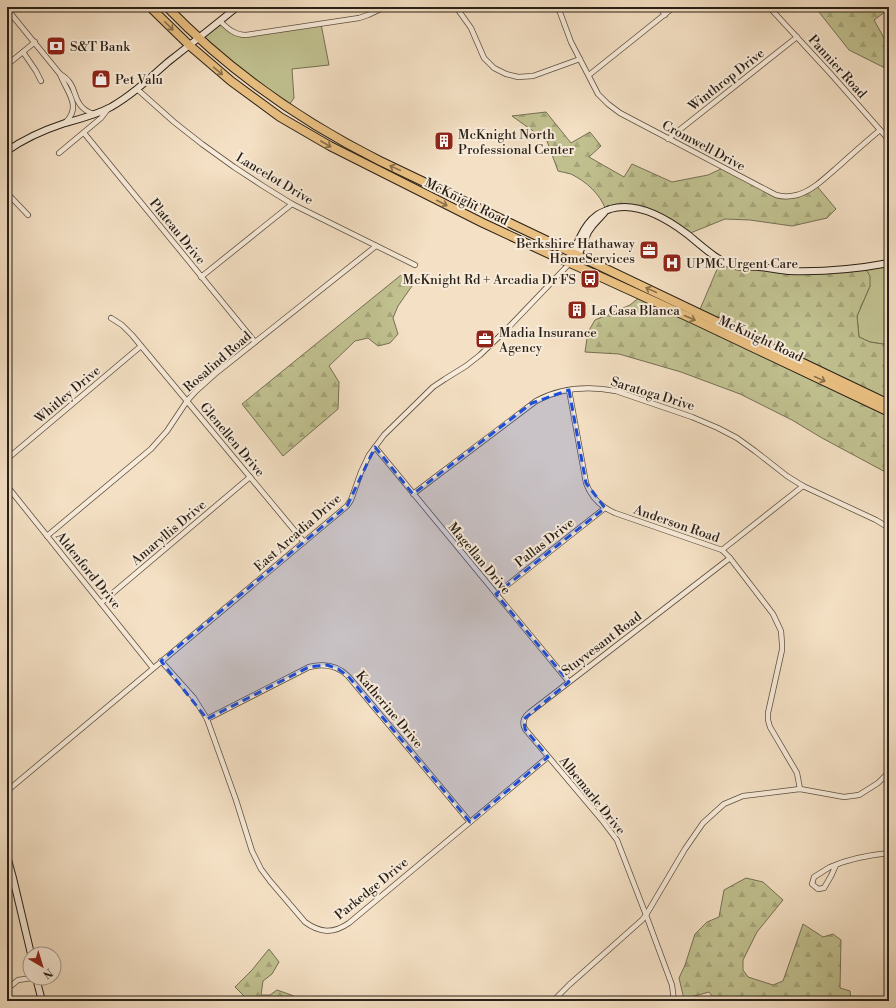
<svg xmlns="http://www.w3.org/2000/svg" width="896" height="1008" viewBox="0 0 896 1008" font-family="'Libre Bodoni',serif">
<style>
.grass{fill:#c1c190;stroke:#747054}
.forest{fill:url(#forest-firs);stroke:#747054}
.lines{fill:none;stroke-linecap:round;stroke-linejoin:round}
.street-casing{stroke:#5b4f42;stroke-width:6}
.secondary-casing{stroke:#281f17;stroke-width:8}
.highway-casing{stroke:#281f17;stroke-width:10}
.street{stroke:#f8ebd9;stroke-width:4.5}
.secondary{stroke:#f8ebd9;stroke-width:6}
.highway{stroke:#eac082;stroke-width:8}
.oneway{stroke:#89704c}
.marked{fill:#1d4ed8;fill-opacity:0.2;stroke:#1d4ed8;stroke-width:3;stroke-dasharray:8 5;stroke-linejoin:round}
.labels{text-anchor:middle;stroke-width:4;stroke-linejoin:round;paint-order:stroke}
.poi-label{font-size:13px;fill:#281f17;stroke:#f8ebd9;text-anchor:start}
.street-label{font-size:13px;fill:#281f17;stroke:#f8ebd9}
</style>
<defs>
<pattern id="forest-firs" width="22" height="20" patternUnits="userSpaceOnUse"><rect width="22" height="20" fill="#c1c190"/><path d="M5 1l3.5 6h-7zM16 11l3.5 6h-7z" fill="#a6a57b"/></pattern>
</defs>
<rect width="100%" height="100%" fill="#f4e0c4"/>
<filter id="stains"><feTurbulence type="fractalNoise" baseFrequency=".005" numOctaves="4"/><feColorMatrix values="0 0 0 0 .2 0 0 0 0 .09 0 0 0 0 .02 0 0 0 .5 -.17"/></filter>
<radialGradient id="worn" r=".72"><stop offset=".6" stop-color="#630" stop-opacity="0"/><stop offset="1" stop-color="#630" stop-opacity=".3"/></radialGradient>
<g class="grass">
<path d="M220,21L239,34L321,24L329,65L292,69L294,98L287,108L199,38Z"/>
<path d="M889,263V345L870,342L859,337L857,316L870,286L864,266Z"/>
</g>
<g class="forest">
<path d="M815,7H889V9L874,20L889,47V70L849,50Z"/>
<path d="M546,112L571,143L590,132L601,146L589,157L624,177L632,164L672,182L708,175L723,168L769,192L790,197L816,185L836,209L827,218L792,226L750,220L725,219L688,234L675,225L639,209L606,210C600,194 587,182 571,174C567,173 562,172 558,171L547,141L512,116Z"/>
<path d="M721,260L726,263L788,271L864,266L870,276V286L857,316L859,337L870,342L889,345V404L698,314Z"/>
<path d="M401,275L412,286L398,306L393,318L398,334L390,343L378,346L368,338L355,341L329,366L339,382L338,409L283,456L242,404Z"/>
<path d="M641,296L889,412V474L822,438L792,420L740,394L681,372L619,354L585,352L588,332L595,320L630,305Z"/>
<path d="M746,878L763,882L783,900L757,932L743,960V970L748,977L773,985L783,981L803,924L823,937L833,934L841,940L840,988L850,991L851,1001H716L709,992L684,999L679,978L685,965L695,934L707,922L719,917L724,890Z"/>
<path d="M269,949L279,962L272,974L263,981L261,995H270L277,990L294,996L297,1001H249L235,987L252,970Z"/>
</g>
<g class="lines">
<defs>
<g id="street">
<path d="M456,7L471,28L484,58L494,68L506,74L518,77L533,76L580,59"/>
<path d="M558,7L571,42L598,94L608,104L620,113L776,195C783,197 789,197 797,195C814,190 827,176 840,165C853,153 867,141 880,130"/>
<path d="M660,7L665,15"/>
<path d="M769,7L830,73L889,140"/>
<path d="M7,9L60,74C66,91 83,106 65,123"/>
<path d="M220,21C228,29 235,35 246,35L359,18L368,15L385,7"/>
<path d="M23,52L36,71L41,81"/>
<path d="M7,65L35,42"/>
<path d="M60,74C78,84 72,99 83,108C86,111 91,113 95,114"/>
<path d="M589,75L674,7"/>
<path d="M137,89L174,122L202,144L234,167L263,186L292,204L415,265"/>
<path d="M84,133L255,342"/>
<path d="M668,139L797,37"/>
<path d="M59,153L101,118L108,109"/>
<path d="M7,193L28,215"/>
<path d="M201,277L292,204"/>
<path d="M111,318L122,325L132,335L304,542"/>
<path d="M569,390L586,483C591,497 601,507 615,513L722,550L730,558L773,614L781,631L782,644V650L768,713V720L770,727L797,773L800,789"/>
<path d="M375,447L569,682"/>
<path d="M7,459L141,346"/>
<path d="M7,486L153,668"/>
<path d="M413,494L536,401C560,388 589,386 616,391L692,417L718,428L737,438L755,451L787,476L803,486L876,520L889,528"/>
<path d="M47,536L151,449L167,431L187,401L196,391L215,374L376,246"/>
<path d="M722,550L803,486"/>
<path d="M496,594L605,508"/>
<path d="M101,603L250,477"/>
<path d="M161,661L194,698L207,719L236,800L252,851L261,869L270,881L305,922C320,933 333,934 349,923L548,757"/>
<path d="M207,719L309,667C324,663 337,665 348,676L470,822"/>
<path d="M7,791L347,506L351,500L361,472L369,455L384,435L433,387L445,379L466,366L480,355L506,330L570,263"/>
<path d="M836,865L831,876L824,888L818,889L812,884L814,877C819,874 825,870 830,867C848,859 869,855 889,853"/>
<path d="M7,986L12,985L18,980L32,978"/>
<path d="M554,1001L557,997L569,985L642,920L646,915L685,849L703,823L724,804L743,796L800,789L844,797L859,795L878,783L889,772"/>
<path d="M674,1001L672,985L646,915L617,840L601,819L525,729C522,723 523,718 529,713L730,558"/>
</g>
<g id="secondary">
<path d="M7,151C25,138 44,130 65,123C80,119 96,115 111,107C132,95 150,78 168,62C191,44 214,26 237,7"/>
<path d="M576,257L578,256L588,232L593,225L604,213"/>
<path d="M570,263C575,248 583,225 596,216C599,213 605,211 610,209C637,201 666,218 687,234C701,245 718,262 735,266C743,267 751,266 759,267C769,268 779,270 789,271C822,272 857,269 889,263"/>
<path d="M7,856L13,878L31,954"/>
<path d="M36,978L42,1001"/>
</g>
<g id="highway">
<path d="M150,7L189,45L231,81L280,117L330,146L483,223L558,258L579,267L695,320L889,412"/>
<path d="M167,7C229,71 300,121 380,161L889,404"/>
</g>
</defs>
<use href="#street" class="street-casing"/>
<use href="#secondary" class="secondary-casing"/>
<use href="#highway" class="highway-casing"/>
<use href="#street" class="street"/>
<use href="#secondary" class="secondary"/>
<use href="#highway" class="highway"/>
</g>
<defs><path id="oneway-shaft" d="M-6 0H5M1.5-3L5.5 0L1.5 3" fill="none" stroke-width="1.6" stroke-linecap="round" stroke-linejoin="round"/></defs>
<g class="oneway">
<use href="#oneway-shaft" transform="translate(169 26) rotate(45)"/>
<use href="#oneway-shaft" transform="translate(218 71) rotate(40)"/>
<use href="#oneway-shaft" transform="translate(326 144) rotate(30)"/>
<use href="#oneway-shaft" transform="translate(395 168) rotate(-155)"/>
<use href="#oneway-shaft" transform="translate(442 203) rotate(27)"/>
<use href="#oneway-shaft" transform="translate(651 290) rotate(-155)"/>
<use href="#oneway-shaft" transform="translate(690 318) rotate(24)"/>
<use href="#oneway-shaft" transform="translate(820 379) rotate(25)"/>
</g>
<path class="marked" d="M569,390L586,483L605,508L496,594L569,682L524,719L525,729L548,757L470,822L348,676L338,669L327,665L309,667L207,719L161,661L347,506L375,447L413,494L532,403Z"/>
<defs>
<symbol id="bank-square" viewBox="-11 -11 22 22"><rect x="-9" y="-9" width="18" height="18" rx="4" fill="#8f2418" stroke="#f8ebd9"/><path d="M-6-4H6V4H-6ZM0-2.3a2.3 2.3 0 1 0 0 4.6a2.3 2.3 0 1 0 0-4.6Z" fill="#fff"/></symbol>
<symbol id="shop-square" viewBox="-11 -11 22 22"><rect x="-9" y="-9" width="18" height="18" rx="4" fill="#8f2418" stroke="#f8ebd9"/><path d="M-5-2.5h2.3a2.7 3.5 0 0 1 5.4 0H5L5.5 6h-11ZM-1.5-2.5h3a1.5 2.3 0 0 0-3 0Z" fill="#fff"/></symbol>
<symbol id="building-square" viewBox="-11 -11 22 22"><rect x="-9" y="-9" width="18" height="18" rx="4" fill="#8f2418" stroke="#f8ebd9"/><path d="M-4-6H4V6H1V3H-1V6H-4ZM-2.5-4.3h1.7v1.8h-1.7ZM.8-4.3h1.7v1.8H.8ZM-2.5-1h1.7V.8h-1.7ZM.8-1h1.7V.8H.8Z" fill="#fff"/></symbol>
<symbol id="office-square" viewBox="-11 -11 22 22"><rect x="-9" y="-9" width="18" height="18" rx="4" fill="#8f2418" stroke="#f8ebd9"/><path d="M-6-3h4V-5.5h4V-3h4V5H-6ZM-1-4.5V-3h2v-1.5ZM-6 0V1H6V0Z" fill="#fff"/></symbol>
<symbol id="hospital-square" viewBox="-11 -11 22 22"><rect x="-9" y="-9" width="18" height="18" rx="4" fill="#8f2418" stroke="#f8ebd9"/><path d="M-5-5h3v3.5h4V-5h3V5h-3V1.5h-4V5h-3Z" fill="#fff"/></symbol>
<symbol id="bus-square" viewBox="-11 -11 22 22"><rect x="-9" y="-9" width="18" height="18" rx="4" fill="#8f2418" stroke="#f8ebd9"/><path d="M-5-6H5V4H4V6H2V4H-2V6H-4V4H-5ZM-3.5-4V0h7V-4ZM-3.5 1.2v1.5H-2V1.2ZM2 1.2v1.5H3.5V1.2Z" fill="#fff"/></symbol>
</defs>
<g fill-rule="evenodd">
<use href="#bank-square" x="45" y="35" width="22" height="22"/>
<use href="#shop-square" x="90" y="68" width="22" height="22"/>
<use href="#building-square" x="433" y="130" width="22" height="22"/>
<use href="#office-square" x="638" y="239" width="22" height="22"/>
<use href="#hospital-square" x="661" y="252" width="22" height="22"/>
<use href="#bus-square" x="579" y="268" width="22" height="22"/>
<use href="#building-square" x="566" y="299" width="22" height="22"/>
<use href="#office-square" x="474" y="328" width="22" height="22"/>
</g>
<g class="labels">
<g class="poi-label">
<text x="70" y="51">S&amp;T Bank</text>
<text x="115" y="84">Pet Valu</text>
<text x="458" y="139">McKnight North<tspan x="458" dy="15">Professional Center</tspan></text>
<text x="635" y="248" text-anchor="end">Berkshire Hathaway<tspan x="635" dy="15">HomeServices</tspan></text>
<text x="686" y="268">UPMC Urgent Care</text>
<text x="576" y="284" text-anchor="end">McKnight Rd + Arcadia Dr FS</text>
<text x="591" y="315">La Casa Blanca</text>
<text x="499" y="337">Madia Insurance<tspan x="499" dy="15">Agency</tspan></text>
</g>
<g class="street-label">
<text transform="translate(838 66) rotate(48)" y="5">Pannier Road</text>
<text transform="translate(726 79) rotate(-38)" y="5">Winthrop Drive</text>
<text transform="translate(704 145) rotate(28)" y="5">Cromwell Drive</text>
<text transform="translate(275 178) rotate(31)" y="5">Lancelot Drive</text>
<text transform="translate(467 201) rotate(26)" y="5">McKnight Road</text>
<text transform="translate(178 231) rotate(51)" y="5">Plateau Drive</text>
<text transform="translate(761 338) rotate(25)" y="5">McKnight Road</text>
<text transform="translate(217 361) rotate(-41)" y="5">Rosalind Road</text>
<text transform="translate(653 393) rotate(17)" y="5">Saratoga Drive</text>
<text transform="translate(67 394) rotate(-40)" y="5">Whitley Drive</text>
<text transform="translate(233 439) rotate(50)" y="5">Glenellen Drive</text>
<text transform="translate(677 523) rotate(19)" y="5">Anderson Road</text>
<text transform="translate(168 532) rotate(-40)" y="5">Amaryllis Drive</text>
<text transform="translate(297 532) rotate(-41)" y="5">East Arcadia Drive</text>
<text transform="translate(544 542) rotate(-38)" y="5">Pallas Drive</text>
<text transform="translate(480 558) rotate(50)" y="5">Magellan Drive</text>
<text transform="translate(89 570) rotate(51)" y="5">Aldenford Drive</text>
<text transform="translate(601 643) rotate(-37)" y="5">Stuyvesant Road</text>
<text transform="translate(390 709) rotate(50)" y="5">Katherine Drive</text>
<text transform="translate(593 795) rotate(51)" y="5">Albemarle Drive</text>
<text transform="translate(371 888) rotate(-39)" y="5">Parkedge Drive</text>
</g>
</g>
<rect width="896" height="1008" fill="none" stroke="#f4e0c4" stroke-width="24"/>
<rect x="8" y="8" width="880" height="992" fill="none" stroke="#281f17" stroke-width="2"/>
<rect x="12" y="12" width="872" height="984" fill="none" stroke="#281f17"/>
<g transform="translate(42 966) rotate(142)"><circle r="19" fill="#f8ebd9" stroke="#a5998b"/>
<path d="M0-3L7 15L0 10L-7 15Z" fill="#8f2418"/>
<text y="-6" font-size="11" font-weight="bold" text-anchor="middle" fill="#281f17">N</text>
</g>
<rect width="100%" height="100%" filter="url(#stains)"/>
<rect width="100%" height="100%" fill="url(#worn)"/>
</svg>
